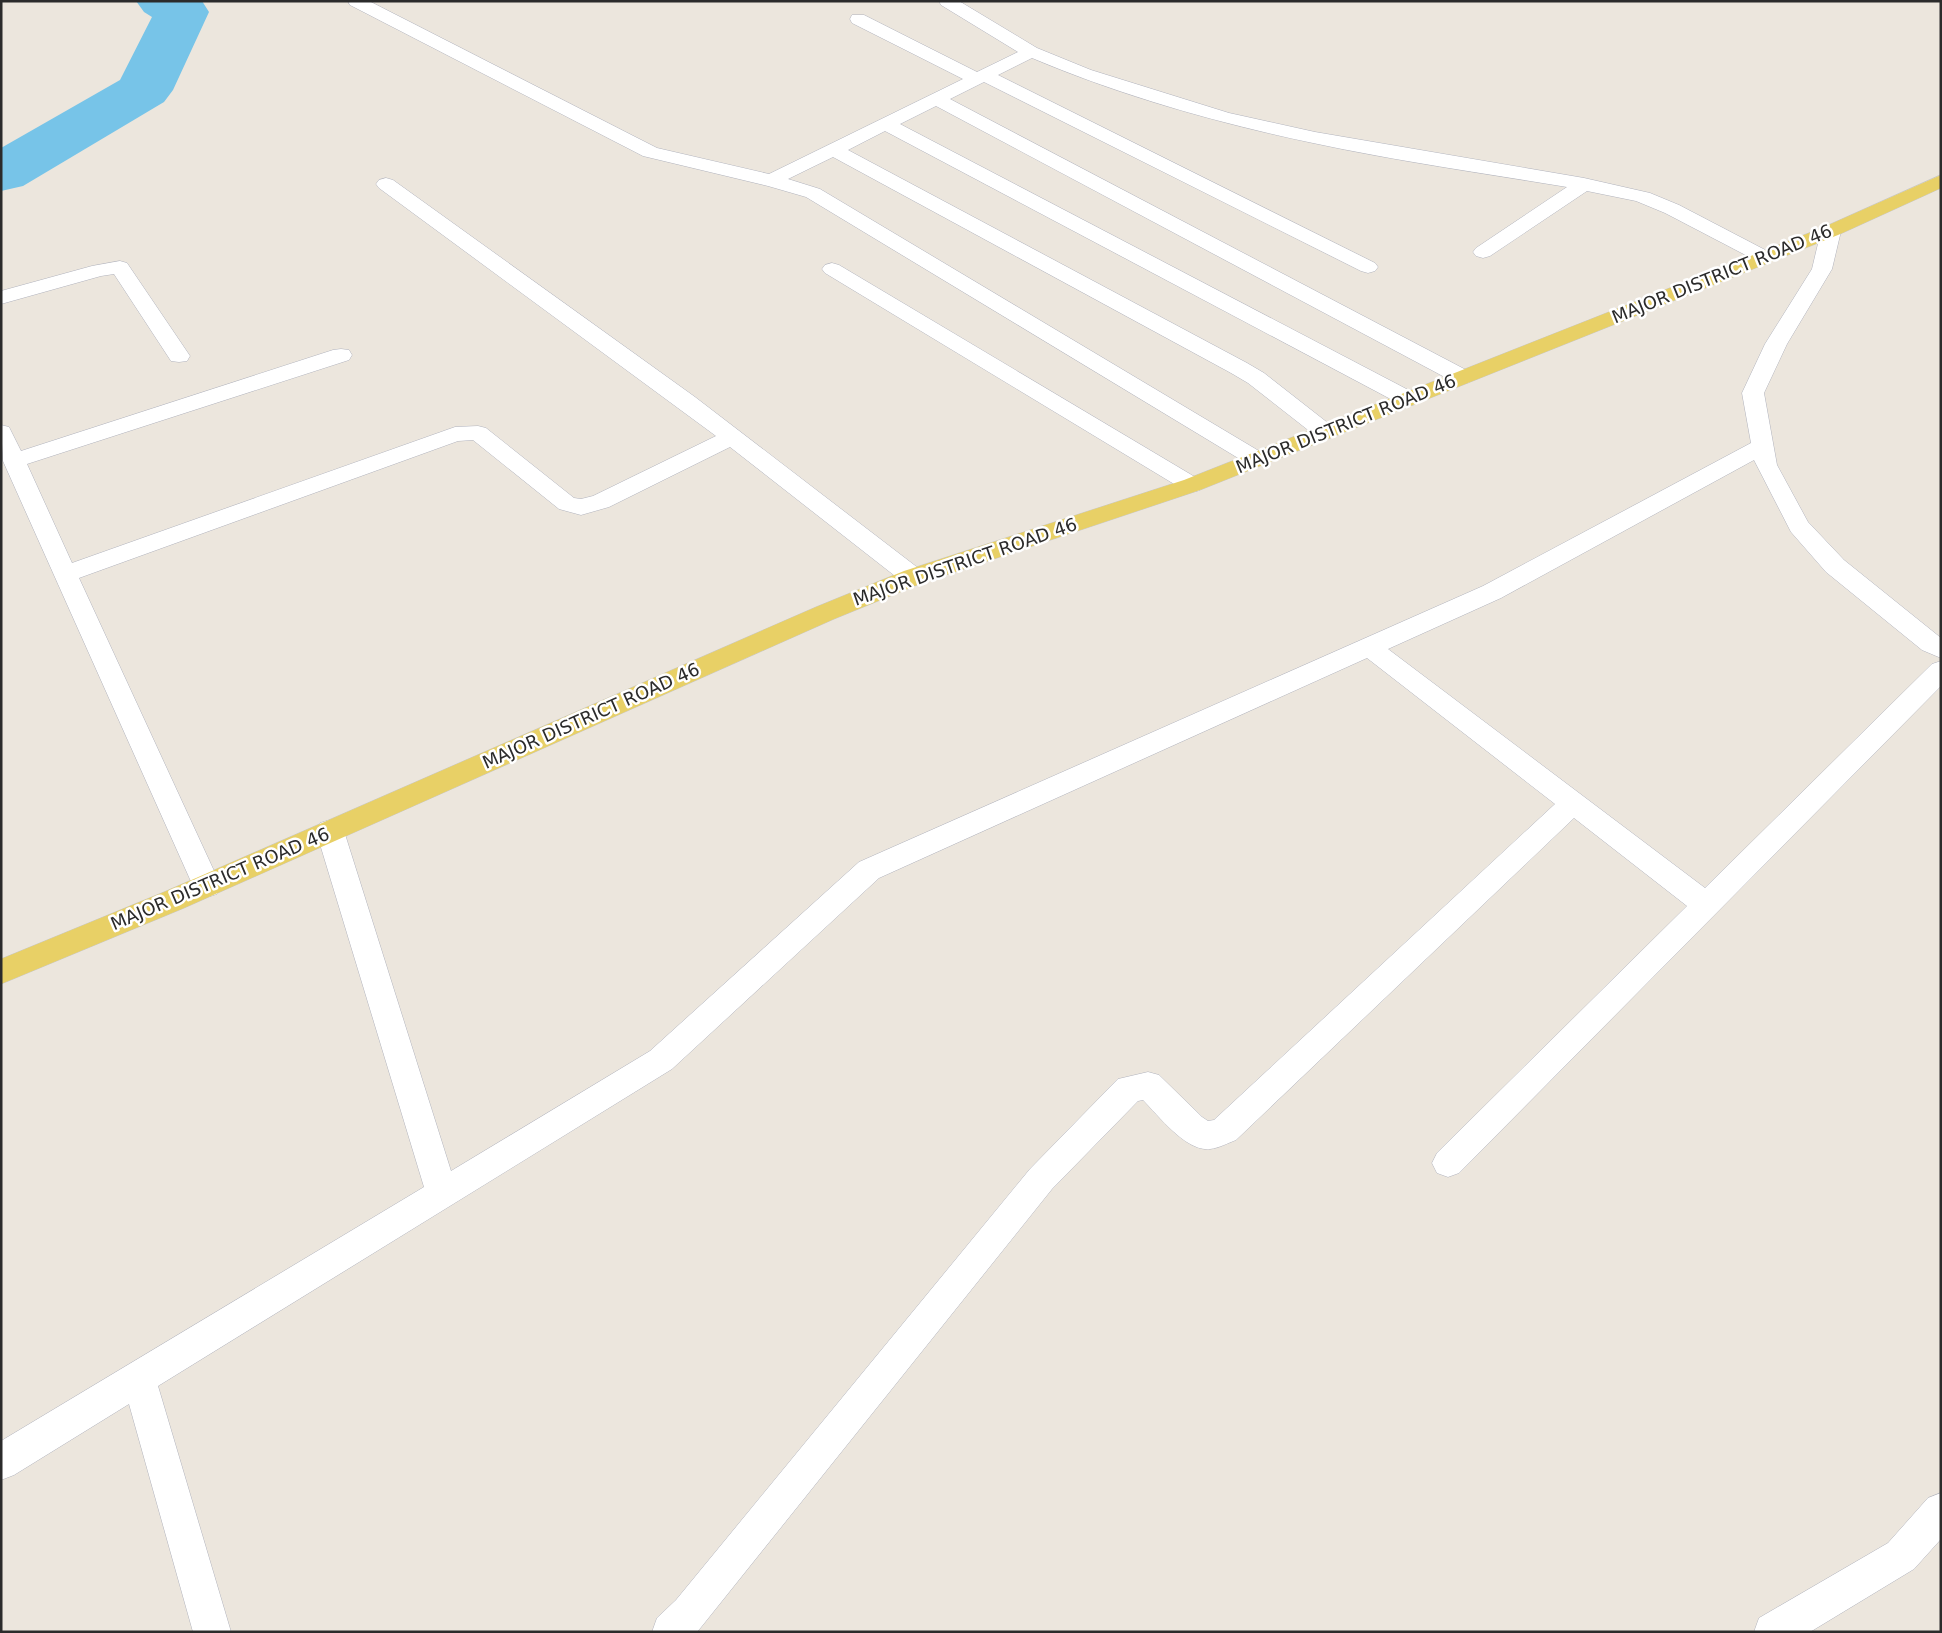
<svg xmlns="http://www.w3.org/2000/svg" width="1942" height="1633" viewBox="0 0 1942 1633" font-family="'DejaVu Sans',sans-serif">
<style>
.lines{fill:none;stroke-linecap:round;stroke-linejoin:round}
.river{fill:#77c4e8;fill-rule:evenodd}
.minor-casing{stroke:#b1b3bd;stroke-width:1}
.major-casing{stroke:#c8c8c8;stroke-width:1}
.minor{fill:#fff;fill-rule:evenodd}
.major{fill:#e8d066;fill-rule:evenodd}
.labels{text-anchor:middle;stroke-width:5;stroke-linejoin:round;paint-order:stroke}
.street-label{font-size:18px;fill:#2b2b2b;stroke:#fff}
</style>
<rect width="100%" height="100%" fill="#ece6dd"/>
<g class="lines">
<path class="river" d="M136,1H202L209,12L173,90L164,102L23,186L1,191V148L120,80L152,17L144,12Z"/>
<defs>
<g id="minor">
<path d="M348,1H369L657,148L769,174L963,79L852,23L850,19L852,15H864L977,72L1018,52L941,5L939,1H959L1037,48L1091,70L1229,113L1315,132L1584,178L1650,193L1679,205L1771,253L1774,257L1771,261L1764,263L1757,261L1665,213L1636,201L1587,191L1490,256L1483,258L1476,256L1473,252L1476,248L1567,187C1482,173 1397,161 1313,143C1218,123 1122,96 1032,58L998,75L1375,263L1378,267L1375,271L1368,273L1361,271L984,82L950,99L1470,372L1473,377L1470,382L1462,384L1454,382L936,106L900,124L1416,394L1419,399L1416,404L1408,406L1400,404L885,131L848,150L1247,363L1264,373L1333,427L1336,432L1333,437L1325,439L1317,437L1248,383L1231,373L833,157L788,179L820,189L1264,454L1267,459L1264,464L1256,466L1248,464L806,197L768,186L643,156L350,5Z"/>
<path d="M386,178L393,180L695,397L922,571L925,577L922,583L913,585L904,583L730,447L609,507L581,515L559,509L473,440L458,441L79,578L221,886L217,894L207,897L197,894L193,886L3,461L1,425L9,427L21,451L333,350L341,349L349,350L352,355L349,360L27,464L72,563L455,427L478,426L486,428L574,498L581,499L593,496L716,436L379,188L376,184L379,180Z"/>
<path d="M1831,225L1838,227L1841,231L1832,269L1787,344L1764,393L1777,465L1808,522L1844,560L1941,638V658L1922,650L1826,572L1791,532L1754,460L1501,598L1388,649L1705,888L1932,664L1941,661V686L1459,1173L1448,1177L1437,1173L1432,1163L1437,1153L1687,906L1574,818L1236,1140C1228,1143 1219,1148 1210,1149C1186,1152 1158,1115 1143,1100L1138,1101L1052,1189L702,1626L697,1632H652L657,1618L676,1600L1030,1169L1118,1079L1148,1072L1159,1075L1202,1117L1208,1121L1214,1120L1555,804L1367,658L879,878L672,1069L158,1386L231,1632H193L129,1404L14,1475L1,1480V1441L424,1187L316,831L320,823L330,820L340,823L344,831L451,1171L650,1051L859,862L1483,586L1751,443L1742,393L1765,344L1812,269L1821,231L1824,227Z"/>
<path d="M120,261L127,263L190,356L187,361L179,362L171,361L114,274L101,276L1,304V291L92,266Z"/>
<path d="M832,263L839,265L1200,480L1204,485L1200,490L1192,492L1184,490L825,273L822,269L825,265Z"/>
<path d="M1941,1493V1539L1914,1569L1810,1632H1754L1759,1618L1888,1543L1928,1498Z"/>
</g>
<path id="major" d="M1941,175V188L1838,235L1200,490L922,583L834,619L184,908L1,984V959L164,892L816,607L904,571L1184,480L1824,227Z"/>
</defs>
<use href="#minor" class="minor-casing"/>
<use href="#major" class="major-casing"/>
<use href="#minor" class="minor"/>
<use href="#major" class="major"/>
</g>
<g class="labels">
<g class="street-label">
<text transform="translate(1722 274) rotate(-22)" y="6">MAJOR DISTRICT ROAD 46</text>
<text transform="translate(1346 424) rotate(-22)" y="6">MAJOR DISTRICT ROAD 46</text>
<text transform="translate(965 562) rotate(-19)" y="6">MAJOR DISTRICT ROAD 46</text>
<text transform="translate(591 716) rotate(-24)" y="6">MAJOR DISTRICT ROAD 46</text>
<text transform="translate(220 879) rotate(-23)" y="6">MAJOR DISTRICT ROAD 46</text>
</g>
</g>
<rect width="1942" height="1633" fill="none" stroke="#2b2b2b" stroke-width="5"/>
</svg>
